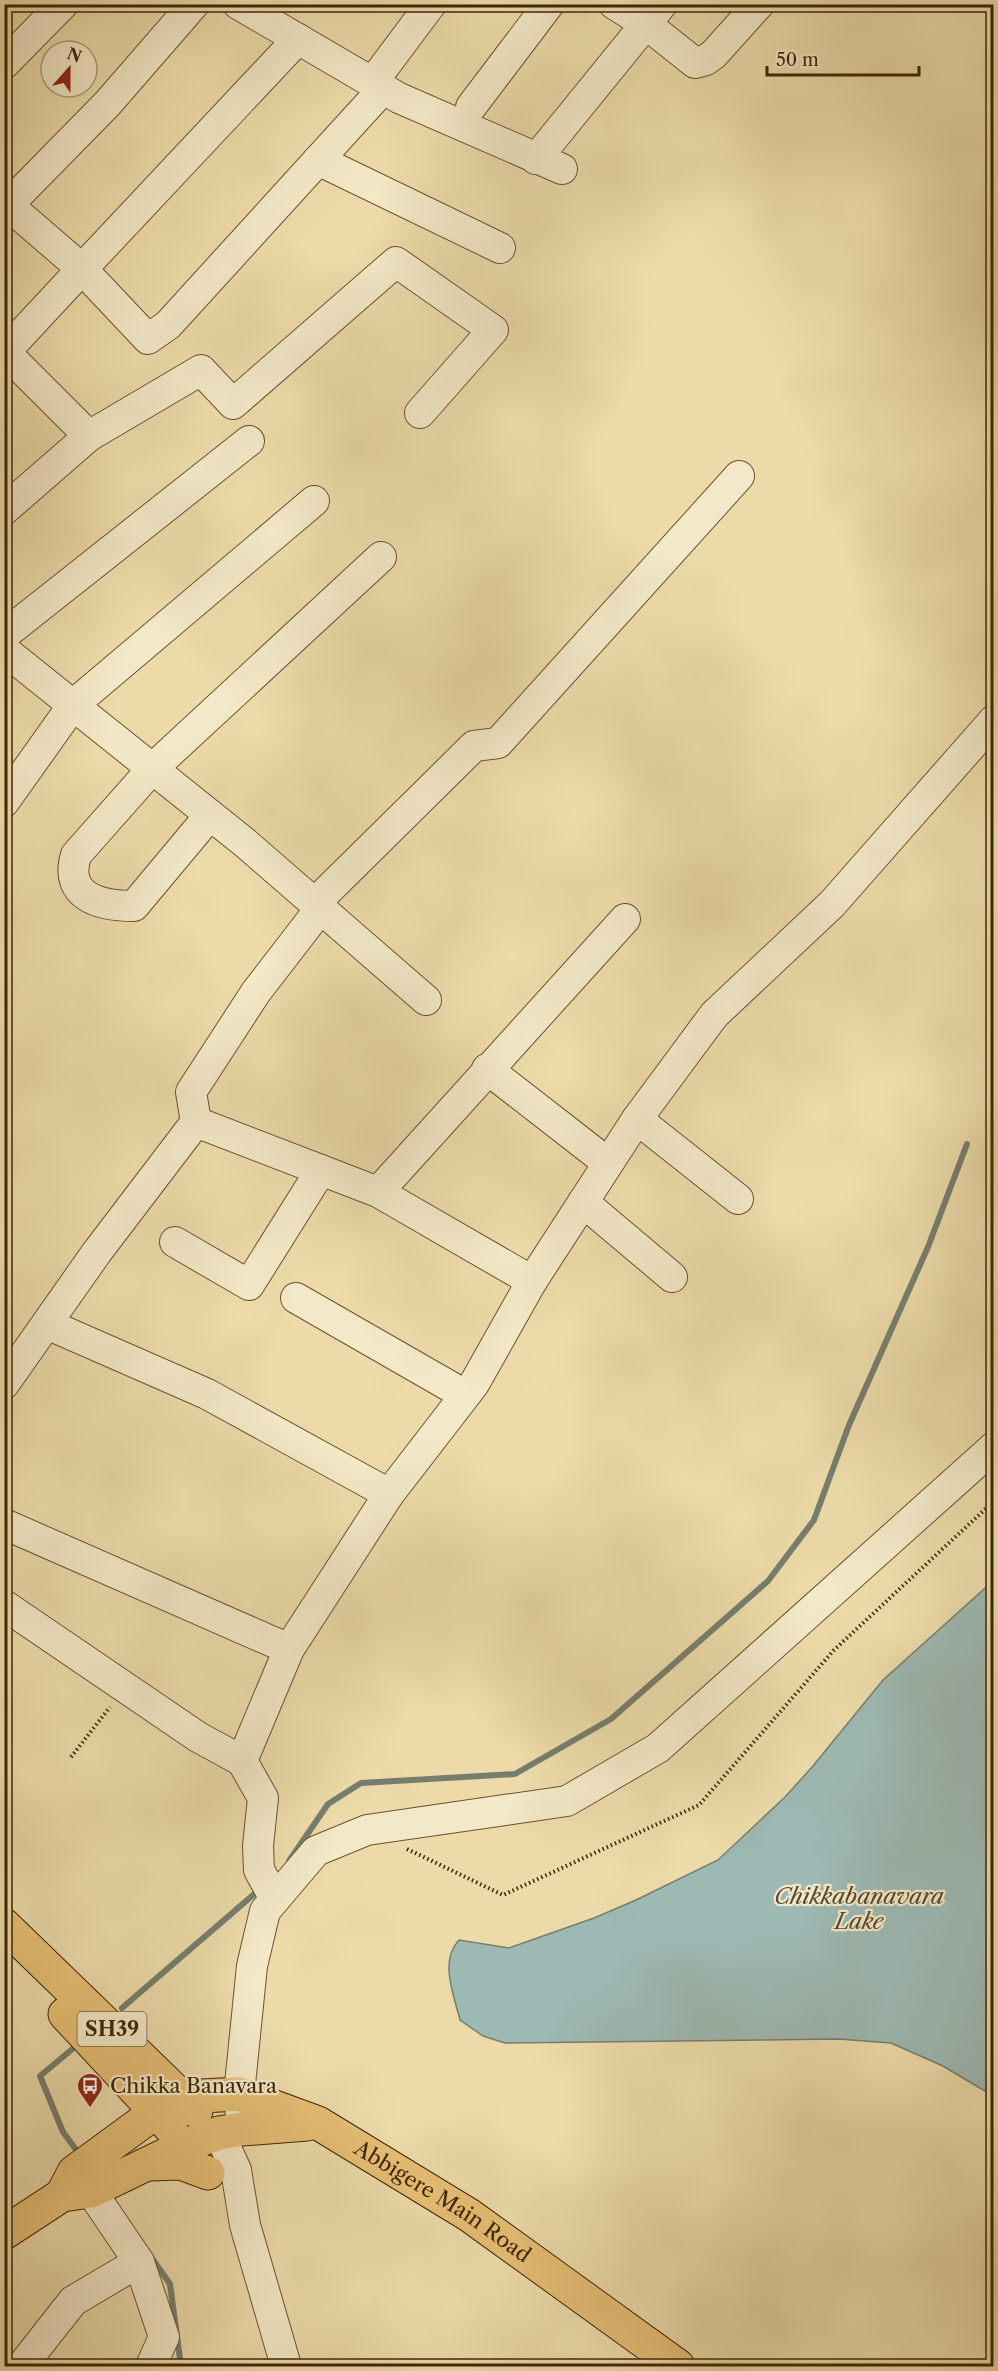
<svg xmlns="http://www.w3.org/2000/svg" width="998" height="2371" viewBox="0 0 998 2371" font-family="'Libre Caslon Text',serif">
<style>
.water{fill:#9db9b3;stroke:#777e6e;stroke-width:1.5}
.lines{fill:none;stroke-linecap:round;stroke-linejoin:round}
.stream{stroke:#777e6e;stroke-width:6}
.minor-casing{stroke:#6a532f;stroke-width:32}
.major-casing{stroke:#3f2606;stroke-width:35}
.path{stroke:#3f2606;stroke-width:4;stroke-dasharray:1.5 3;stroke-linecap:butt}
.minor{stroke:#f3e8c7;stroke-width:30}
.major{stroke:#e6be74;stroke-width:33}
.labels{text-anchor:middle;stroke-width:4.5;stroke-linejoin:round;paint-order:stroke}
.shield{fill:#f3e8c7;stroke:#756040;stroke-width:1.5}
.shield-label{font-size:20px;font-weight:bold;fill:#3f2606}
.poi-label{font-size:21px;fill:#3f2606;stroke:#f3e8c7;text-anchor:start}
.street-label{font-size:21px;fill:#3f2606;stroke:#f3e8c7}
.water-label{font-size:22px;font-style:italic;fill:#564b31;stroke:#f3e8c7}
</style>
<rect width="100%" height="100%" fill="#ecdba9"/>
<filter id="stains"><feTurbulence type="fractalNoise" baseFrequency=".00333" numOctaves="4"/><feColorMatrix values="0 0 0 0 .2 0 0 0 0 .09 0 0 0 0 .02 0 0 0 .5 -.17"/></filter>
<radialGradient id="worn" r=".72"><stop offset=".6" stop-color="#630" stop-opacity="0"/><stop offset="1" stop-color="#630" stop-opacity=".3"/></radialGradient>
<path class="water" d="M993,1581V2096L943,2066L891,2043L839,2039L505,2043L483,2036L460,2020C454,1995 439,1961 459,1940L509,1948L594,1918L636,1900L718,1860L785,1797L813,1766L883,1680Z"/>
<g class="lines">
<g class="stream">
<path d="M289,1861L328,1804L361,1783L515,1774L611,1719L768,1581L814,1520L849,1425L928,1247L967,1144"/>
<path d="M122,2008L260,1889"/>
<path d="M76,2046L40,2076L63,2132L80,2155"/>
<path d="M151,2257L170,2284L181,2366"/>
</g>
<defs>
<g id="minor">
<path d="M238,4L399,98L562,169"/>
<path d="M614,4L646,24L695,63L706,60L714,54L759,4"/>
<path d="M298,39L82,269L148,339L168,325L383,89"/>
<path d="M4,64L63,4"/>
<path d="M372,83L431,4"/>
<path d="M471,107L549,4"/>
<path d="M536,159L662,4"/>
<path d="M318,160L500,248"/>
<path d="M4,209L108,103L194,4"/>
<path d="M4,347L16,340L82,269L8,205"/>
<path d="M4,351L89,436L4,510"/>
<path d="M89,436L201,370L233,404L396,262L493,330L420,413"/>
<path d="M4,635L249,441"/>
<path d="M4,650L244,842L426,1000"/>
<path d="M4,802L73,705L314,501"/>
<path d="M210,815L134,906C102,906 63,898 76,855L152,769L381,557"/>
<path d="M314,904L474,746L498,743L739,476"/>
<path d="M487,1069L608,1163"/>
<path d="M637,1119L738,1199"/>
<path d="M196,1122L191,1092L256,992L320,909"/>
<path d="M378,1192L625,919"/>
<path d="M583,1202L672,1277"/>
<path d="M175,1242L249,1285L321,1170"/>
<path d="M296,1298L465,1395"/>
<path d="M47,1324L207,1394L389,1494"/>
<path d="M4,1384L97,1252L196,1122L378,1192L532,1281"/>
<path d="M4,1524L289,1649"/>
<path d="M4,1605L198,1737L242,1761L289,1649L389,1494L474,1384L532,1281L637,1119L714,1015L832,904L994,720"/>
<path d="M242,1761L263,1798L258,1846L259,1870L275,1899"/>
<path d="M241,2117L239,2094L252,1966L265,1911L316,1851L367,1830L567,1801L658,1748L994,1447"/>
<path d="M219,2133L236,2170L245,2225L286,2366"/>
<path d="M91,2191L139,2262L164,2337L151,2366"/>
<path d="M22,2366L73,2301L139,2262"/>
</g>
<g id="major">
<path d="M4,1925L196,2111"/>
<path d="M65,2014L171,2128"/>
<path d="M149,2164L181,2163L208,2173"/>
<path id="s1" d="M62,2195L74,2172L156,2112L182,2097L239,2094L318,2123L469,2215L678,2366"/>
<path d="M4,2233L62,2195L91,2191L186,2145L219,2133L242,2129L307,2124"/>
</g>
</defs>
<use href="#minor" class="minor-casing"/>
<use href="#major" class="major-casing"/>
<g class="path">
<path d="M71,1757L110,1707"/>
<path d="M407,1849L503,1895L699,1805L834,1650L994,1501"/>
</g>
<use href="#minor" class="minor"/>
<use href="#major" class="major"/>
</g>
<defs>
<symbol id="bus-pin" viewBox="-11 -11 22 30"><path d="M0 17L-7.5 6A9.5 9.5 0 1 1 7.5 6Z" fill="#8f2418" stroke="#f3e8c7"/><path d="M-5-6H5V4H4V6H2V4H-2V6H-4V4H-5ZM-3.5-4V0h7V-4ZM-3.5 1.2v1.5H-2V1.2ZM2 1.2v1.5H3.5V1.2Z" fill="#fff"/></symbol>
</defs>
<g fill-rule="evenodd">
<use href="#bus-pin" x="75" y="2071" width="30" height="40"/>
</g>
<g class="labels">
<rect class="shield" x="77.5" y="2012" width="69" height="34" rx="4.5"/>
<g class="shield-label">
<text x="112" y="2036">SH39</text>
</g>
<g class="poi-label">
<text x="110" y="2093">Chikka Banavara</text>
</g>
<g class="street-label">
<text dy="7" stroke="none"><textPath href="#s1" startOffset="446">Abbigere Main Road</textPath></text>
</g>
<g class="water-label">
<text x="859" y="1904">Chikkabanavara<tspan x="859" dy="25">Lake</tspan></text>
</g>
</g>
<rect width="998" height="2371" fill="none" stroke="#ecdba9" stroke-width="24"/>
<rect x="6" y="6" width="986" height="2359" fill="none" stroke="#3f2606" stroke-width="3"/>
<rect x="12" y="12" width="974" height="2347" fill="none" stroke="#3f2606" stroke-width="1.5"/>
<g transform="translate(69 69) rotate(21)"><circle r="28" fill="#f3e8c7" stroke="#ab9a7a" stroke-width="1.5"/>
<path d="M0-4.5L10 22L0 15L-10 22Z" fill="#8f2418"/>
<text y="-9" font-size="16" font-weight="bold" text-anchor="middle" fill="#3f2606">N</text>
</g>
<path d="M767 66v9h152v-9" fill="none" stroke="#3f2606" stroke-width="3"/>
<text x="776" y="66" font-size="18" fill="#3f2606" stroke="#f3e8c7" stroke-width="4.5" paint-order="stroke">50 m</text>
<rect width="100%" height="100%" filter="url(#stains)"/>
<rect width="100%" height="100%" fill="url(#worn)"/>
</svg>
